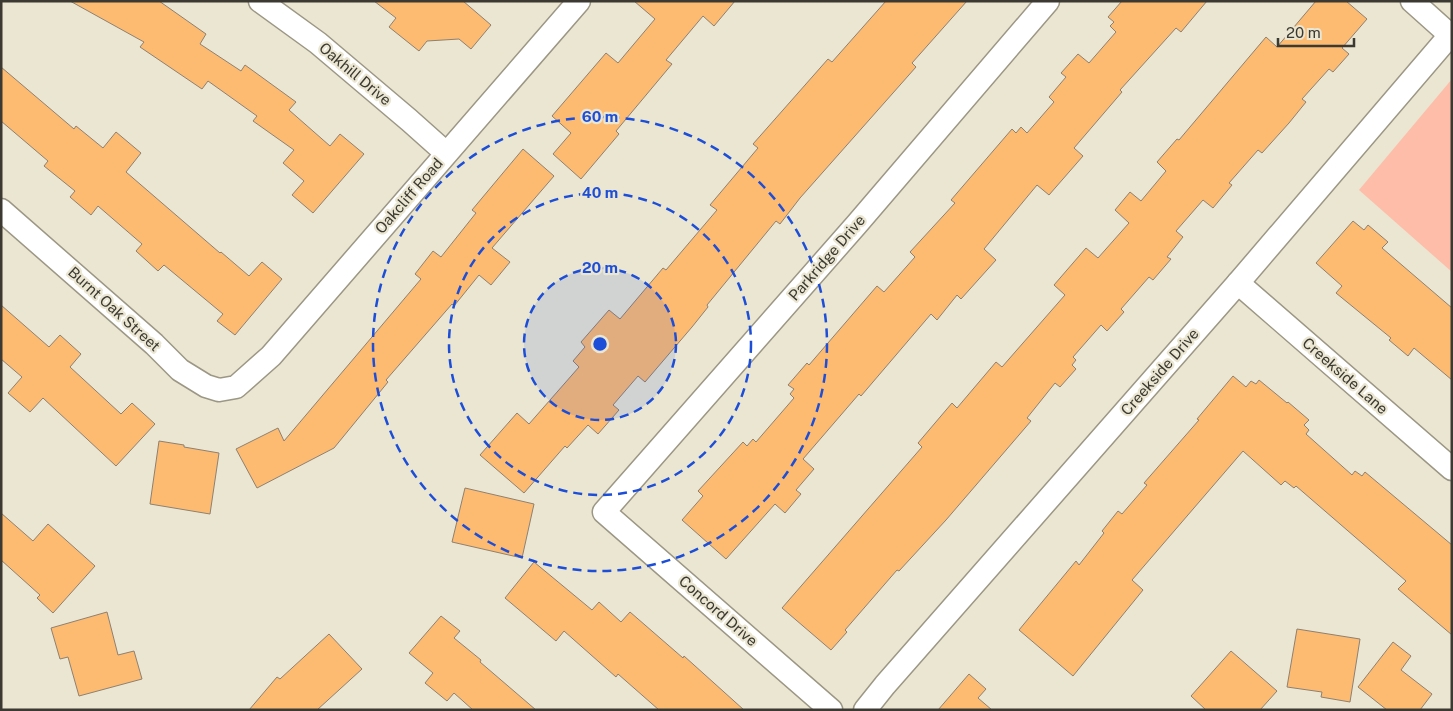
<svg xmlns="http://www.w3.org/2000/svg" width="1453" height="711" viewBox="0 0 1453 711" font-family="'Public Sans',sans-serif">
<style>
.green{fill:#febda8}
.building{fill:#fdbb72;stroke:#8e8071}
.lines{fill:none;stroke-linecap:round;stroke-linejoin:round}
.street-casing{stroke:#9c9785;stroke-width:25}
.street{stroke:#fff;stroke-width:22}
.ring{fill:none;stroke:#1d4ed8;stroke-width:2.5;stroke-dasharray:9 6}
.labels{text-anchor:middle;stroke-width:4.5;stroke-linejoin:round;paint-order:stroke}
.street-label{font-size:15px;fill:#3b3931;stroke:#eae6d2}
.centre{fill:#1d4ed8;stroke:#eae6d2;stroke-width:2.5}
.ring-label{font-size:15px;text-anchor:middle;font-weight:bold;fill:#1d4ed8;stroke:#eae6d2;stroke-width:4.5;stroke-linejoin:round;paint-order:stroke}
</style>
<rect width="100%" height="100%" fill="#eae6d2"/>
<path class="green" d="M1452,79V272L1359,190Z"/>
<g class="building">
<path d="M70,1H159L206,34L200,44L241,71L245,65L296,102L289,110L330,146L340,134L364,154L313,213L292,195L304,181L283,163L294,150L253,121L257,116L208,81L202,89L140,47L144,42Z"/>
<path d="M374,1H463L491,25L471,49L459,39L427,41L419,51L389,27L396,18Z"/>
<path d="M634,1H735L714,26L703,16L666,60L672,64L616,131L619,134L581,179L553,154L571,133L552,116L606,53L618,63L655,19Z"/>
<path d="M886,1H967L912,63L916,67L800,198L780,224L776,221L707,305L708,307L692,327L645,382L638,376L613,405L619,410L598,434L588,425L567,448L565,446L524,493L480,455L517,413L529,424L579,367L573,361L585,347L581,342L609,310L620,319L663,268L666,270L717,210L710,205L758,148L753,144L828,59L832,62Z"/>
<path d="M1122,1H1207L1181,32L1176,28L1120,90L1122,92L1074,148L1083,156L1049,195L1037,185L984,249L996,260L961,299L957,295L937,320L931,314L861,396L859,394L803,459L814,469L796,490L801,494L785,513L775,504L726,559L682,520L703,496L698,491L743,442L747,446L753,439L756,442L794,398L790,394L794,389L788,385L807,363L809,365L877,286L884,292L915,257L910,252L955,203L951,200L1012,129L1016,133L1021,127L1027,133L1054,102L1049,97L1066,77L1061,73L1078,54L1089,63L1116,32L1110,26L1114,22L1108,17Z"/>
<path d="M1316,1H1346L1367,19L1342,48L1349,54L1333,72L1329,69L1302,99L1306,102L1289,123L1262,153L1258,150L1229,183L1232,185L1213,208L1203,200L1176,231L1183,237L1167,257L1171,259L1153,280L1149,277L1121,309L1124,312L1107,331L1101,325L1073,357L1076,360L1072,365L1076,369L1060,387L1055,383L1027,418L1031,421L946,520L899,571L897,570L845,630L847,632L831,650L782,608L922,447L918,443L952,403L957,408L996,362L1002,367L1065,295L1054,285L1086,248L1098,258L1129,223L1115,210L1130,192L1141,201L1166,171L1157,162L1177,139L1179,140L1266,37L1277,47Z"/>
<path d="M1,67L74,129L76,126L103,148L116,132L141,153L126,172L220,253L221,252L249,276L262,262L282,279L235,335L217,321L223,314L164,265L158,271L136,251L142,244L98,206L91,215L70,197L75,191L44,166L48,161L1,121Z"/>
<path d="M523,149L554,176L492,248L510,262L491,285L479,275L454,306L452,304L386,380L388,382L334,448L257,488L236,449L278,428L284,441L421,279L415,274L433,251L441,257L476,213L472,210Z"/>
<path d="M1353,221L1364,230L1368,225L1388,242L1382,248L1452,308V380L1414,348L1408,356L1389,340L1391,338L1336,293L1342,286L1316,263Z"/>
<path d="M1,305L49,347L60,335L81,354L70,367L121,414L132,403L155,424L116,466L43,398L30,412L8,393L22,377L1,359Z"/>
<path d="M1233,376L1246,387L1251,381L1256,384L1259,380L1287,403L1288,402L1309,420L1304,425L1309,430L1306,434L1352,475L1355,471L1362,476L1365,472L1452,545V635L1398,589L1406,581L1296,486L1294,488L1285,481L1281,485L1243,451L1132,580L1143,590L1073,676L1019,630L1076,561L1079,565L1104,533L1102,531L1118,511L1122,514L1147,485L1144,483L1199,420L1197,419Z"/>
<path d="M159,441L184,445V447L219,453L210,514L150,504Z"/>
<path d="M465,488L534,504L522,558L452,542Z"/>
<path d="M1,513L33,541L48,524L95,566L53,613L37,598L40,595L1,560Z"/>
<path d="M534,562L592,610L599,602L621,622L630,612L683,658L684,656L744,710H659L618,674L616,677L564,631L556,641L505,598Z"/>
<path d="M107,612L118,655L134,651L142,679L79,696L68,657L60,659L51,628Z"/>
<path d="M441,616L460,631L454,638L481,660L480,662L536,710H473L454,693L447,701L425,683L433,673L409,653Z"/>
<path d="M1297,629L1360,639L1350,702L1321,697L1322,692L1287,687Z"/>
<path d="M329,634L362,669L317,710H249L277,677L280,679Z"/>
<path d="M1393,642L1411,656L1401,670L1432,694L1420,710H1387L1358,687Z"/>
<path d="M1231,651L1277,691L1260,710H1206L1191,696Z"/>
<path d="M969,674L986,689L978,698L992,710H938Z"/>
</g>
<g class="lines">
<defs>
<g id="street">
<path d="M260,1L318,43L409,120L446,153"/>
<path d="M1412,1L1450,35"/>
<path d="M1,210L154,344L180,370L206,386L219,390L236,387L271,356L579,1"/>
<path d="M1238,283L1452,469"/>
<path d="M831,710L604,512L857,224L1048,1"/>
<path d="M865,710L885,685L1238,283L1452,33"/>
</g>
</defs>
<use href="#street" class="street-casing"/>
<use href="#street" class="street"/>
</g>
<circle cx="600" cy="344" r="76" fill="#1d4ed8" fill-opacity=".12"/>
<g class="ring">
<circle cx="600" cy="344" r="76"/>
<circle cx="600" cy="344" r="151"/>
<circle cx="600" cy="344" r="227"/>
</g>
<g class="labels">
<g class="street-label">
<text transform="translate(355 74) rotate(40)" y="5">Oakhill Drive</text>
<text transform="translate(409 196) rotate(-49)" y="5">Oakcliff Road</text>
<text transform="translate(827 258) rotate(-49)" y="5">Parkridge Drive</text>
<text transform="translate(114 309) rotate(42)" y="5">Burnt Oak Street</text>
<text transform="translate(1160 372) rotate(-49)" y="5">Creekside Drive</text>
<text transform="translate(1345 376) rotate(41)" y="5">Creekside Lane</text>
<text transform="translate(718 611) rotate(41)" y="5">Concord Drive</text>
</g>
</g>
<circle cx="600" cy="344" r="8" class="centre"/>
<g class="ring-label">
<text x="600" y="122">60 m</text>
<text x="600" y="198">40 m</text>
<text x="600" y="273">20 m</text>
</g>
<rect width="1453" height="711" fill="none" stroke="#3b3931" stroke-width="5"/>
<path d="M1278 38v8h76v-8" fill="none" stroke="#3b3931" stroke-width="2.5"/>
<text x="1286" y="38" font-size="15" fill="#3b3931" stroke="#eae6d2" stroke-width="4" paint-order="stroke">20 m</text>
</svg>
